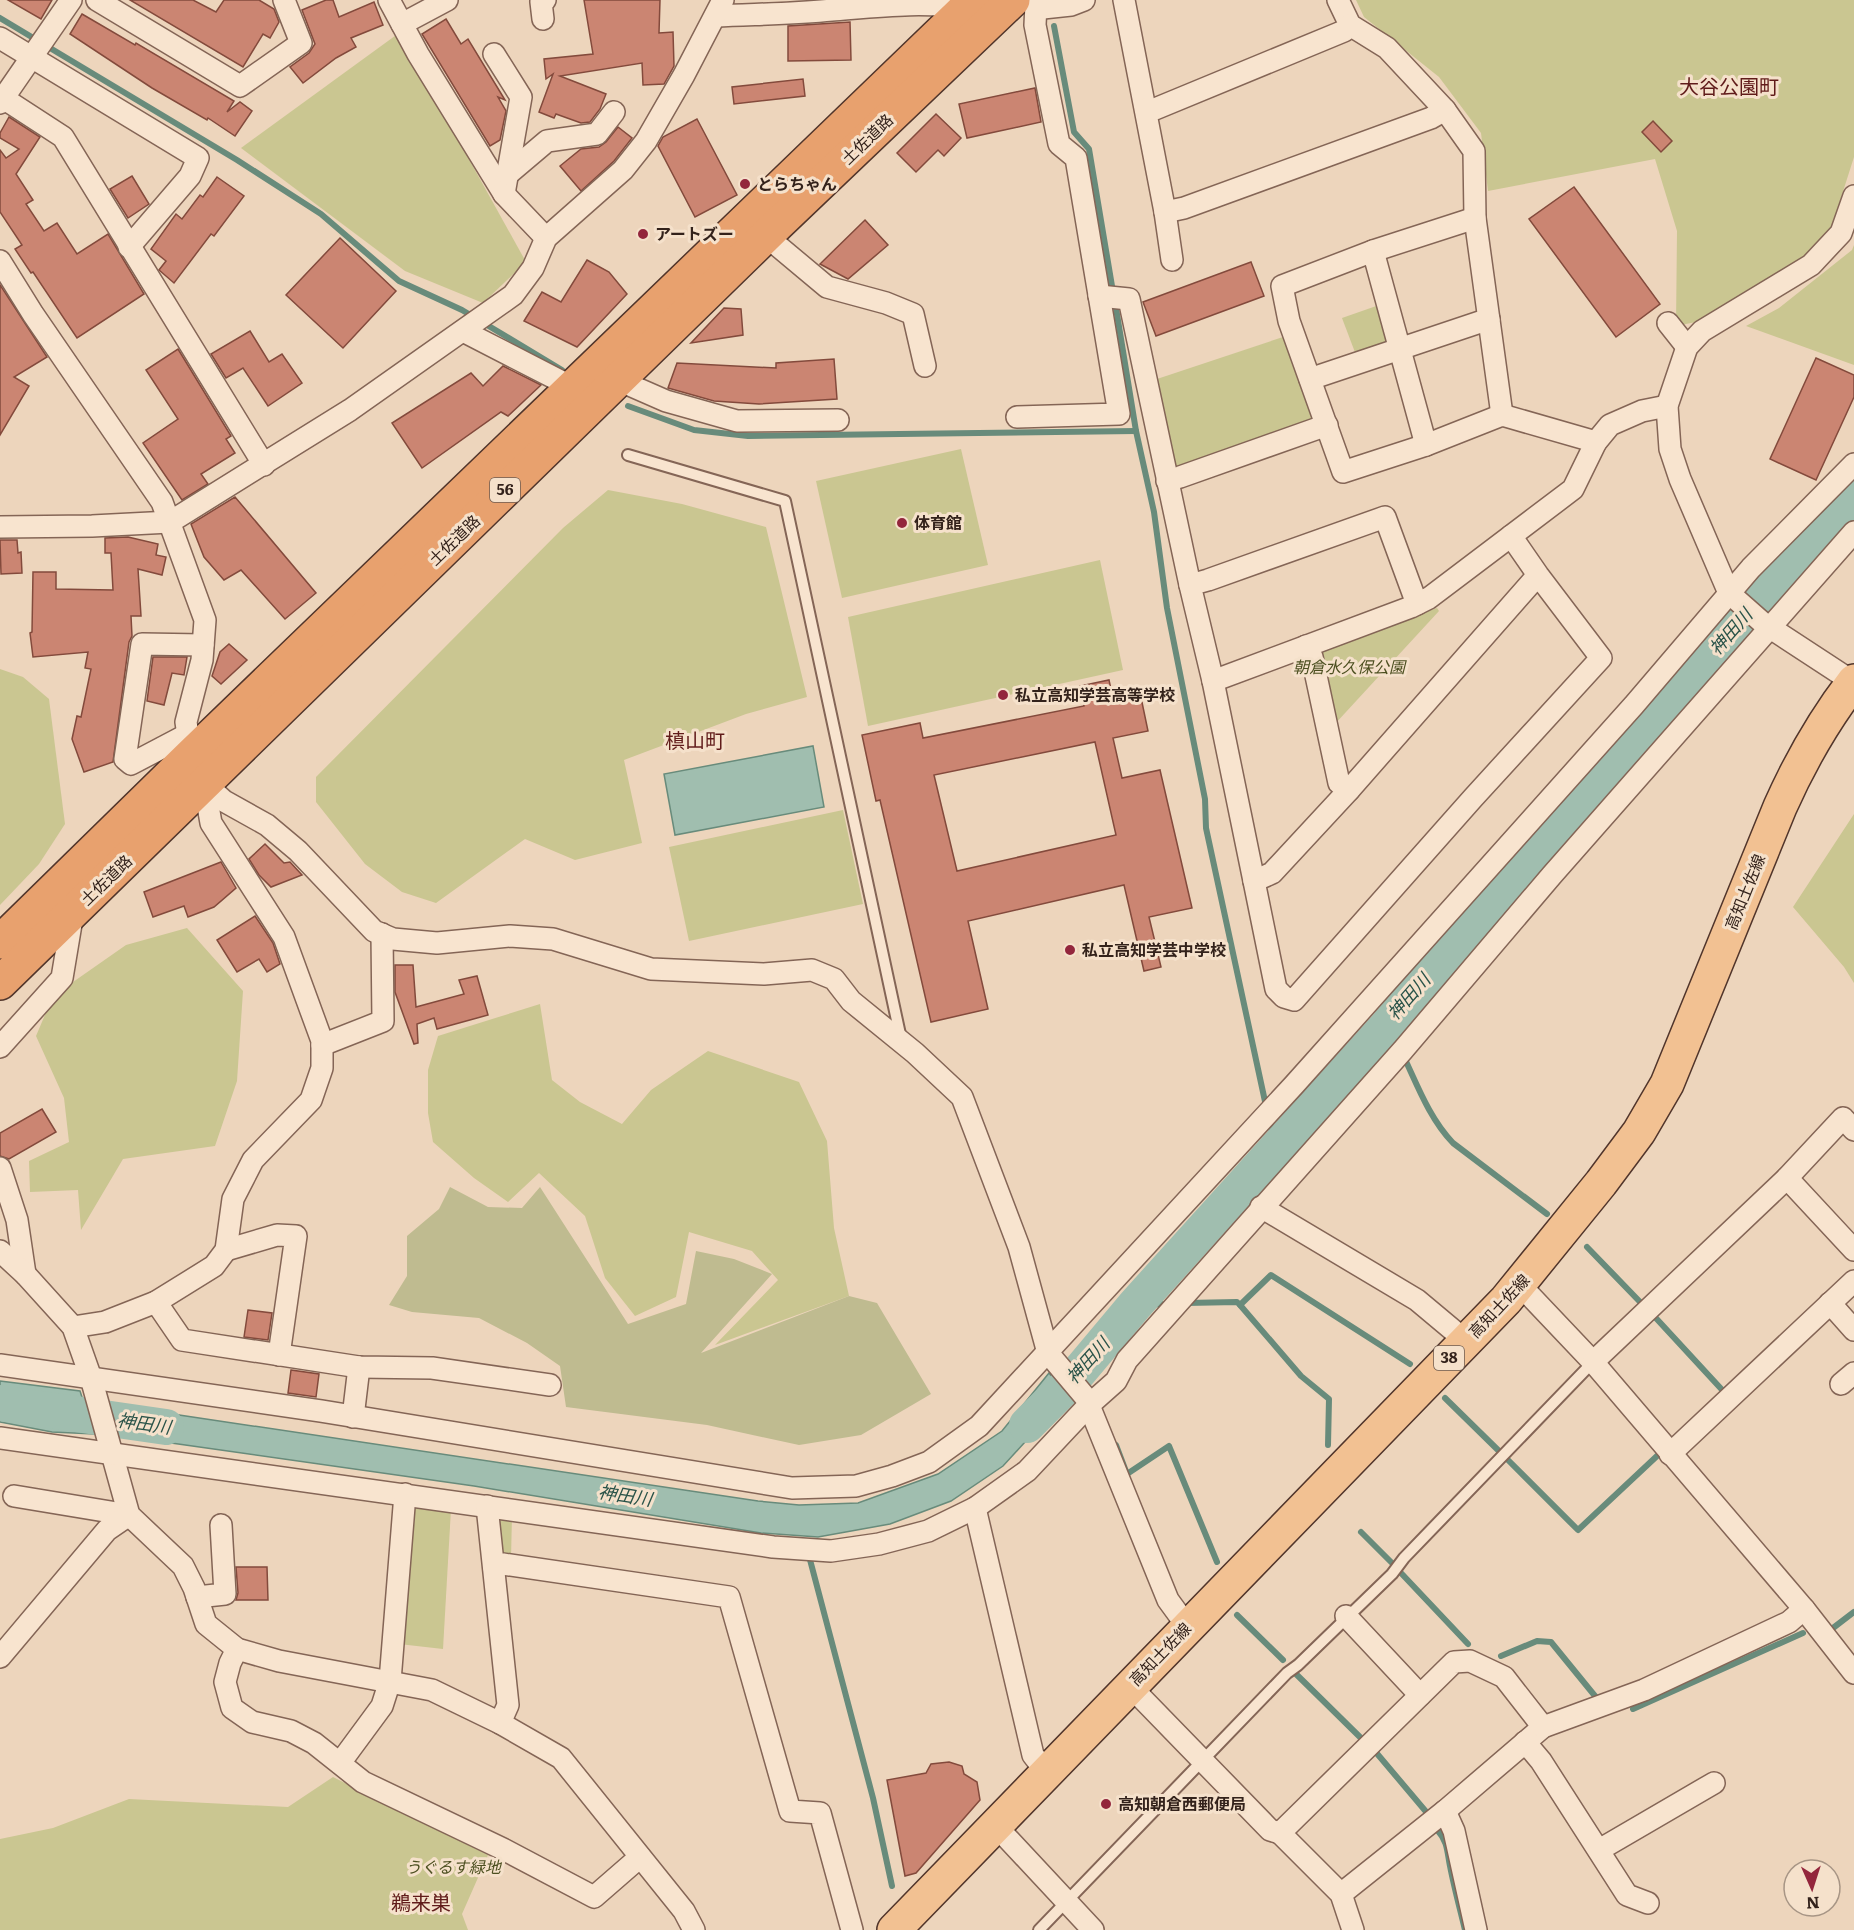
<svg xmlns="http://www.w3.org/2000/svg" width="1854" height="1930" viewBox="0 0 1854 1930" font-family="Literata,'Noto Sans JP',serif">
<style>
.green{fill:#cac691}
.cemetery{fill:#bfbb90}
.water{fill:#a0beaf;stroke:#688b7b;stroke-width:1.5}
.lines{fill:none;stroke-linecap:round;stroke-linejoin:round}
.stream{stroke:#688b7b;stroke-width:6}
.river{stroke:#a0beaf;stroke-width:36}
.building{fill:#cb8572;stroke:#834a3c;stroke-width:1.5;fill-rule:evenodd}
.service-casing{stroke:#846556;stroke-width:14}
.minor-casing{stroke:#846556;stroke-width:24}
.primary-casing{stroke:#51352b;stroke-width:36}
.trunk-casing{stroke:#51352b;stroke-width:36}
.service{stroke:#f8e4cf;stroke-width:10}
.minor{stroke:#f8e4cf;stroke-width:21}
.primary{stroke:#f2c192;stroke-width:33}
.trunk{stroke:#e8a16e;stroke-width:33}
.poi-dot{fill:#93263c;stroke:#f5e1cb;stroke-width:2}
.labels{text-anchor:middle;stroke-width:6;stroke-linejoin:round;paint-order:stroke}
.shield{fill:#f5e1cb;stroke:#6d5b50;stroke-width:1.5}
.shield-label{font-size:15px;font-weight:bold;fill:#33221b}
.street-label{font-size:16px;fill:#33221b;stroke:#f5e1cb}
.poi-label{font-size:16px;font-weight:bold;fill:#33221b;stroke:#f5e1cb;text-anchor:start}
.park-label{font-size:16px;font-style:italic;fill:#4d5021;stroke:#f5e1cb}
.water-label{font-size:18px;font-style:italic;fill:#2a5349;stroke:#f5e1cb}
.quarter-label{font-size:20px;fill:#601b1a;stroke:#f5e1cb}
</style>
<rect width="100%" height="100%" fill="#edd5bc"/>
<g class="green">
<path d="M1356,0H1854V157L1832,226L1803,257L1696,322L1676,326L1677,231L1655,159L1488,191L1481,133L1439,77L1364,17Z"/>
<path d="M399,33L526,262L483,303L405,271L241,148Z"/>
<path d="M1854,245V365L1746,326L1779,308L1852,250Z"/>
<path d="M1382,304L1393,343L1356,355L1342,318Z"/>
<path d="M1286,336L1316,413L1312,422L1174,471L1154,380Z"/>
<path d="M961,449L988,565L842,598L816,481Z"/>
<path d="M608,490L682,504L766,527L807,697L746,714L624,760L642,843L575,860L525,839L436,903L402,892L365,864L316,802V777L563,528Z"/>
<path d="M1100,560L1123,670L868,726L848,617Z"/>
<path d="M1437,608L1439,611L1334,725L1318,658L1327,646Z"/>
<path d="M0,669L23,677L49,699L65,824L39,864L0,905Z"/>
<path d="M843,810L863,904L689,941L669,847Z"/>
<path d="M1854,814V983L1844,967L1793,907Z"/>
<path d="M187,928L243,991L237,1081L215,1146L123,1159L81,1230L78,1190L30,1192L29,1161L69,1142L64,1098L36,1036L53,996L126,945Z"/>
<path d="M540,1004L552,1080L580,1102L622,1124L651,1090L708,1051L799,1082L827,1141L834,1228L849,1296L715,1345L778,1280L752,1251L689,1232L676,1297L635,1316L605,1278L585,1216L539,1173L508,1202L474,1178L433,1142L428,1113V1070L438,1036Z"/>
<path d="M409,1503L451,1509L443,1649L399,1644Z"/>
<path d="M491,1512L512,1515L511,1559L498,1560Z"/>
<path d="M333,1777L488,1855L462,1914L468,1930H0V1839L53,1828L129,1799L288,1807Z"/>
</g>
<path class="cemetery" d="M450,1187L488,1207L522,1208L540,1187L628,1324L686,1304L696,1251L734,1259L772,1274L701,1353L849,1296L877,1303L931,1394L861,1435L799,1445L707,1425L566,1407L560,1366L527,1343L479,1318L412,1312L389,1305L407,1276V1236L439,1209Z"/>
<g class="water">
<path d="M813,746L824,807L675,835L664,774Z"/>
<path d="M1049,1373L1067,1396L1003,1466L951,1501L890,1524L818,1537L761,1533L474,1486L122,1436L112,1405L758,1501L799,1505L858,1503L938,1474L1002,1431Z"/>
<path d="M0,1381L80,1391L94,1434L52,1432L0,1422Z"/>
</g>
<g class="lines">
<g class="stream">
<path d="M0,18L237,160L321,214L399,281L462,310L562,370"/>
<path d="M1054,26L1074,132L1089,149L1113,292"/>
<path d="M1115,302L1136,431L1154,512L1167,608L1205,799L1206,828L1266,1106"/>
<path d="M628,406L694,430L748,436L1136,431"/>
<path d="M1388,1025L1399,1046"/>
<path d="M1404,1057C1418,1087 1430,1119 1453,1143L1547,1214"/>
<path d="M1270,1122L1276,1150"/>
<path d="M1587,1247L1643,1305"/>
<path d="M1186,1303L1237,1302L1240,1305L1301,1376L1329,1399L1328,1445"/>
<path d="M1135,1305L1170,1304"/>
<path d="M1240,1305L1271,1275L1410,1364"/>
<path d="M1654,1316L1725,1393"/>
<path d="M1445,1398L1500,1452"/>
<path d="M1116,1445L1127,1474L1169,1446L1217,1562"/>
<path d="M1507,1459L1578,1530L1657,1456"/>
<path d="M1361,1532L1392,1563"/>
<path d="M809,1556L873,1798L892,1886"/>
<path d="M1401,1573L1468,1644"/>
<path d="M1237,1615L1283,1660"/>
<path d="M1833,1628L1854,1612"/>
<path d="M1501,1656L1537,1641L1551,1642L1595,1696"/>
<path d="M1296,1674L1365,1742"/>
<path d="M1633,1709L1803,1633"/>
<path d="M1374,1750L1428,1814"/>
<path d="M1438,1831C1448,1842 1447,1852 1450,1866C1454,1887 1460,1909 1465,1930"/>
</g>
<g class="river">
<path d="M0,1403L166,1427"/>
<path d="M1027,1425L1073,1379L1135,1305L1388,1025L1550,834L1813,538L1854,499"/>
</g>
</g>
<g class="building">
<path d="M8,0H52L41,19Z"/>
<path d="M130,0H193L216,12L224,0H259L274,9L279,22L270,38L263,34L243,67Z"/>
<path d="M326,0H333L339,17L374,2L383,25L351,38L356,47L336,58L303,83L290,67L309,53L315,44L302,10Z"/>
<path d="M584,0H660L659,33L673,32L674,66L664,84L643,85L642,63L560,76L606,94L600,109L590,122L581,123L556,114L554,118L539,112L553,74L546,79L544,59L593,54Z"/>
<path d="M82,14L135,45L136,43L234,101L227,112L240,102L252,111L235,136L208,118L207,120L152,88L70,34Z"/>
<path d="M446,19L461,44L468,39L505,100L498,97L506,111L500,140L490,146L422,34Z"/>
<path d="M850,22L851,60L788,61V26Z"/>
<path d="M803,79L805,96L734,104L732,87Z"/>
<path d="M1035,88L1041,122L967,138L959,104Z"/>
<path d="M936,114L961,138L944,156L938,150L916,172L897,153Z"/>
<path d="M9,117L40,137L16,174L33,200L26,204L44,231L57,223L77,254L108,234L144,294L77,338L33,272L31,273L15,249L22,245L0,212V150L6,158L19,149L0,138V133Z"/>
<path d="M697,119L737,195L695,217L658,146L663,137Z"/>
<path d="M1653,121L1672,141L1661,152L1642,132Z"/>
<path d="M618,127L632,138L614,161L581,191L560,166L581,149L599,147L606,142Z"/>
<path d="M132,176L149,204L128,218L110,189Z"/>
<path d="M217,177L244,196L214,236L211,234L174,283L159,270L166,261L151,249L176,214L182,219L200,195L203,197Z"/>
<path d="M1574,187L1660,304L1616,337L1529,219Z"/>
<path d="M865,220L888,245L848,279L820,264Z"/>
<path d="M340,238L396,291L343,348L286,295Z"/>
<path d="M587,260L609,272L627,294L577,347L524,321L542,292L561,302Z"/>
<path d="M1251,262L1264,296L1156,336L1143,302Z"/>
<path d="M0,285L47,357L14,377L29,386L0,435Z"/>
<path d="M724,308L741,309L743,335L691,343Z"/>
<path d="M250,331L269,362L282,354L302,383L268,406L243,368L226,378L211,354Z"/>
<path d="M178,349L231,436L226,439L235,453L201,474L208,484L182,500L143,443L178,419L146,370Z"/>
<path d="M1816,358L1854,375V397L1816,480L1770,459Z"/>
<path d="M834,359L837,399L759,404L714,401L668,388L677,363L776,368V363Z"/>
<path d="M503,366L541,385L508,416L501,412L422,468L392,423L471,373L483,386Z"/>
<path d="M235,497L316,593L285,619L241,570L224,580L204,557L191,524Z"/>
<path d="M128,537L158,544L156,555L166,557L162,575L138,569L141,616H131L132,636L129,642L113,762L84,772L72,739L77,716L81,717L91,669L85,668L88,652L33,657L30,633L32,632L33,572H56V589L113,590L111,553H105V538Z"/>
<path d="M0,540H17L18,553L21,552L22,573L1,574Z"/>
<path d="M229,644L247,660L221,684L212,676L220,652Z"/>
<path d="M153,657H187L184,675L172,673L164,705L147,701Z"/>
<path d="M1109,680L1112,694L1139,688L1148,731L1113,738L1122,778L1160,770L1192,908L1149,917L1161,967L1144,971L1124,885L968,921L988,1009L931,1022L880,800L876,801L862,735L920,723L923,738L1084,706L1080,686ZM1095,742L1116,835L957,871L934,775Z"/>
<path d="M265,844L284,863L290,862L302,875L271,887L259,875L249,859Z"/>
<path d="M221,862L236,888L214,907L188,917L184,906L153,917L144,892Z"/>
<path d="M255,916L273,943L280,964L267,972L259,959L237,972L217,940Z"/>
<path d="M395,965H413L416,1007L464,994L459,980L477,976L488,1015L437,1029L434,1018L417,1024L418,1043L414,1044L395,992Z"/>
<path d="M42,1109L56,1132L9,1159L0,1156V1133Z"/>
<path d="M248,1310L272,1313L268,1340L244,1337Z"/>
<path d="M291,1370L319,1374L316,1397L288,1393Z"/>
<path d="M236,1567H267L268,1600H236L238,1593Z"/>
<path d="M949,1762L962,1766L964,1774L977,1782L980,1800L916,1873L905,1876L887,1780L926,1773L931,1764Z"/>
</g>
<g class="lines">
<defs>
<g id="service">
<path d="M628,455L785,501L901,1039"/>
<path d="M1039,1930L1287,1673L1298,1665L1392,1574L1404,1558L1593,1362"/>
</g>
<g id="minor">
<path d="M97,0L240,86L301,43L284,0"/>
<path d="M389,0L418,54L504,194L546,238"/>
<path d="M1034,0L1036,4L1043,8L1071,5L1084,0"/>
<path d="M1124,0L1165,212L1172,260"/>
<path d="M1338,0L1350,25L1387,48L1445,110L1474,151L1475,218L1502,415"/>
<path d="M716,16C755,14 794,14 832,10C871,7 929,0 965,9"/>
<path d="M543,19L541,2L545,0"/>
<path d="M402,24L447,0"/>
<path d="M0,38L198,158L190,176L129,247"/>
<path d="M494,54L521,97L504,194"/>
<path d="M3,98L63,137L264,465"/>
<path d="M0,103L71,0"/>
<path d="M1146,109H1155L1344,31L1350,25"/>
<path d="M508,174L547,141L597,134L614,112"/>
<path d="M1165,212L1184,208L1431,118L1445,110"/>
<path d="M1475,218L1373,251L1282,286L1289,321L1343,472L1426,445L1502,415L1596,442"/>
<path d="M766,236L827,287L886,303L913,314L925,366"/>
<path d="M1373,251L1426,445"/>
<path d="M0,261L33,314L162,502L205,620L202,660L186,722L191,755L204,783L211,823L284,937L322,1041V1068L311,1100L253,1160L233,1199L226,1250L214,1266L156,1302L105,1322L73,1327"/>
<path d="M1099,296L1129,299L1190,585"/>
<path d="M1668,323L1687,347"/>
<path d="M463,331L572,387"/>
<path d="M1310,379L1489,319"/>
<path d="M618,380L666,401L737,421L838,420"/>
<path d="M1017,417L1119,414L1076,158L1059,144L1035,25L1036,4"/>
<path d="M1167,481L1180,477L1327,425"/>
<path d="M0,527L92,526L170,522L350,410L513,295L533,268L546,238L623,170L646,141L684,75L723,0"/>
<path d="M1511,536L1538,575L1601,658L1473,798L1294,1000L1284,997L1276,989L1254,881L1272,873L1349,790L1538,575"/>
<path d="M1306,646L1312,657L1339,783L1349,790"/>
<path d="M1213,681L1411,607L1429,598L1573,489L1596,442L1610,425L1642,411L1667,406"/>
<path d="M1853,682L1763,623L1729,593L1680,479L1670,449L1667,406L1687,347L1702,331L1811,265L1841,233L1854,196"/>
<path d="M188,734L131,764L125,759L142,644L203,645"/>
<path d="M204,783L224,801L267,825L298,851L374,931L393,939L437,943L510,936L553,939L651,969L764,974L812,970L834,979L851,1001L915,1053L962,1097L1019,1247L1048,1353L1086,1398L1168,1600L1187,1626"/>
<path d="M1254,881L1213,681L1190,585L1208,580L1385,517L1417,604"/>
<path d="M322,1045L383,1021L382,934"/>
<path d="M0,1047L62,978L73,912"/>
<path d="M0,1168L17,1220L25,1274"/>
<path d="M1787,1178L1843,1118L1854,1130"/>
<path d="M1261,1207L1417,1300L1466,1341"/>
<path d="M226,1250L277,1235L296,1236L279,1355"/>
<path d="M0,1251L25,1274L73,1327L91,1378L129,1515L183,1566L194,1588L206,1624L237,1649L279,1661L432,1690L500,1723L561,1758L684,1911L694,1930"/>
<path d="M1520,1285L1593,1362L1804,1609L1854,1673"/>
<path d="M156,1302L182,1340L359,1367L432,1368L550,1385"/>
<path d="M1830,1303L1854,1330"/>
<path d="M1593,1362L1787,1178L1854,1250"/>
<path d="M0,1365L321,1411L792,1488L856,1486L892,1476L929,1462L979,1426L1294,1085L1634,705L1751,568L1854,464"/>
<path d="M1841,1384L1854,1373"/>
<path d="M353,1417L359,1367"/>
<path d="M0,1438L773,1547L831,1551L879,1544L928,1531L975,1508L1027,1471L1089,1405L1116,1381L1127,1360L1403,1050L1552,875L1854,532"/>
<path d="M1670,1454L1854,1281"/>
<path d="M14,1496L129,1515"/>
<path d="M487,1506L508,1705L500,1723"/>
<path d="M975,1508L1033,1755L1047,1773"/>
<path d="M494,1568L503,1564L729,1597L790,1811L820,1813L852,1930"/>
<path d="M197,1597L225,1594L221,1525"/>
<path d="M1346,1616L1420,1695"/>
<path d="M237,1649L230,1663L225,1682L232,1708L252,1722L291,1731L314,1743L363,1782L505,1850L594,1897L640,1857"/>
<path d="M0,1657L107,1530L129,1515"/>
<path d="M1130,1686L1270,1830L1280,1833"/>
<path d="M1525,1742L1541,1761L1627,1895L1648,1903"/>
<path d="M340,1763L382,1706L390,1681L405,1494"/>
<path d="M1445,1811L1454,1831L1476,1930"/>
<path d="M996,1826L1093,1930"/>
<path d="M1599,1850L1714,1783"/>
<path d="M1341,1894L1445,1811L1543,1727L1644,1690L1789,1622L1804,1609"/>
<path d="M1353,1930L1341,1894L1280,1833L1454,1662L1470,1661L1504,1677L1543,1727"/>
</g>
<path id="primary" d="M894,1930L1506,1300L1601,1183L1639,1132L1667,1084L1780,807C1800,762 1824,720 1854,681"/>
<g id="trunk">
<path d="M0,942L191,755L974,0"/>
<path d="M0,983L778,224L1013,0"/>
</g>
</defs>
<use href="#service" class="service-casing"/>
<use href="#minor" class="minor-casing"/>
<use href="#primary" class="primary-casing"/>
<use href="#trunk" class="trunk-casing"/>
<use href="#service" class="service"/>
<use href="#minor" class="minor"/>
<use href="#primary" class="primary"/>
<use href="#trunk" class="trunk"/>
</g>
<g class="poi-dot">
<circle cx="745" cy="184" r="6"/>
<circle cx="643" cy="234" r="6"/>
<circle cx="902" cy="523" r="6"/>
<circle cx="1003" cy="695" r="6"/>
<circle cx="1070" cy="950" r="6"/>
<circle cx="1106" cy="1804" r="6"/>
</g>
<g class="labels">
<g class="shield">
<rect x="490" y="478" width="30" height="24" rx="4.5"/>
<rect x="1434" y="1346" width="30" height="24" rx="4.5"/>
</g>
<g class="shield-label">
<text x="505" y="495">56</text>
<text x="1449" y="1363">38</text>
</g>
<g class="street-label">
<text transform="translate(867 139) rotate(-44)" y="6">土佐道路</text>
<text transform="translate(454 540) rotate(-44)" y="6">土佐道路</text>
<text transform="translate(106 880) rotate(-44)" y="6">土佐道路</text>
<text transform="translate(1745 892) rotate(-68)" y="6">高知土佐線</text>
<text transform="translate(1499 1306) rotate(-47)" y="6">高知土佐線</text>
<text transform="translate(1160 1654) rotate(-46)" y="6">高知土佐線</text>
</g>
<g class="poi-label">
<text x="757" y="190">とらちゃん</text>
<text x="655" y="240">アートズー</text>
<text x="914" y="529">体育館</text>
<text x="1015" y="701">私立高知学芸高等学校</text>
<text x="1082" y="956">私立高知学芸中学校</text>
<text x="1118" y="1810">高知朝倉西郵便局</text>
</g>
<g class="park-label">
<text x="1349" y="673">朝倉水久保公園</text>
<text x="453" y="1873">うぐるす緑地</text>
</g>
<g class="water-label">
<text transform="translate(1731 632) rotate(-49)" y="6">神田川</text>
<text transform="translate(1409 997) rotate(-49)" y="6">神田川</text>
<text transform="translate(1088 1361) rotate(-48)" y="6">神田川</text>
<text transform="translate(144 1424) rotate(8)" y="6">神田川</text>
<text transform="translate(625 1496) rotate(9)" y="6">神田川</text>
</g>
<g class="quarter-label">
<text x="1729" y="94">大谷公園町</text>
<text x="695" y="748">槙山町</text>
<text x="421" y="1910">鵜来巣</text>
</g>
</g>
<g transform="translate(1812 1888) rotate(177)"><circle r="28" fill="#f5e1cb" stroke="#a79585" stroke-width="1.5"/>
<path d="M0-4.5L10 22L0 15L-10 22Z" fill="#93263c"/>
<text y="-9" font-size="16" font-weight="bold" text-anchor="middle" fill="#33221b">N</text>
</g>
</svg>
